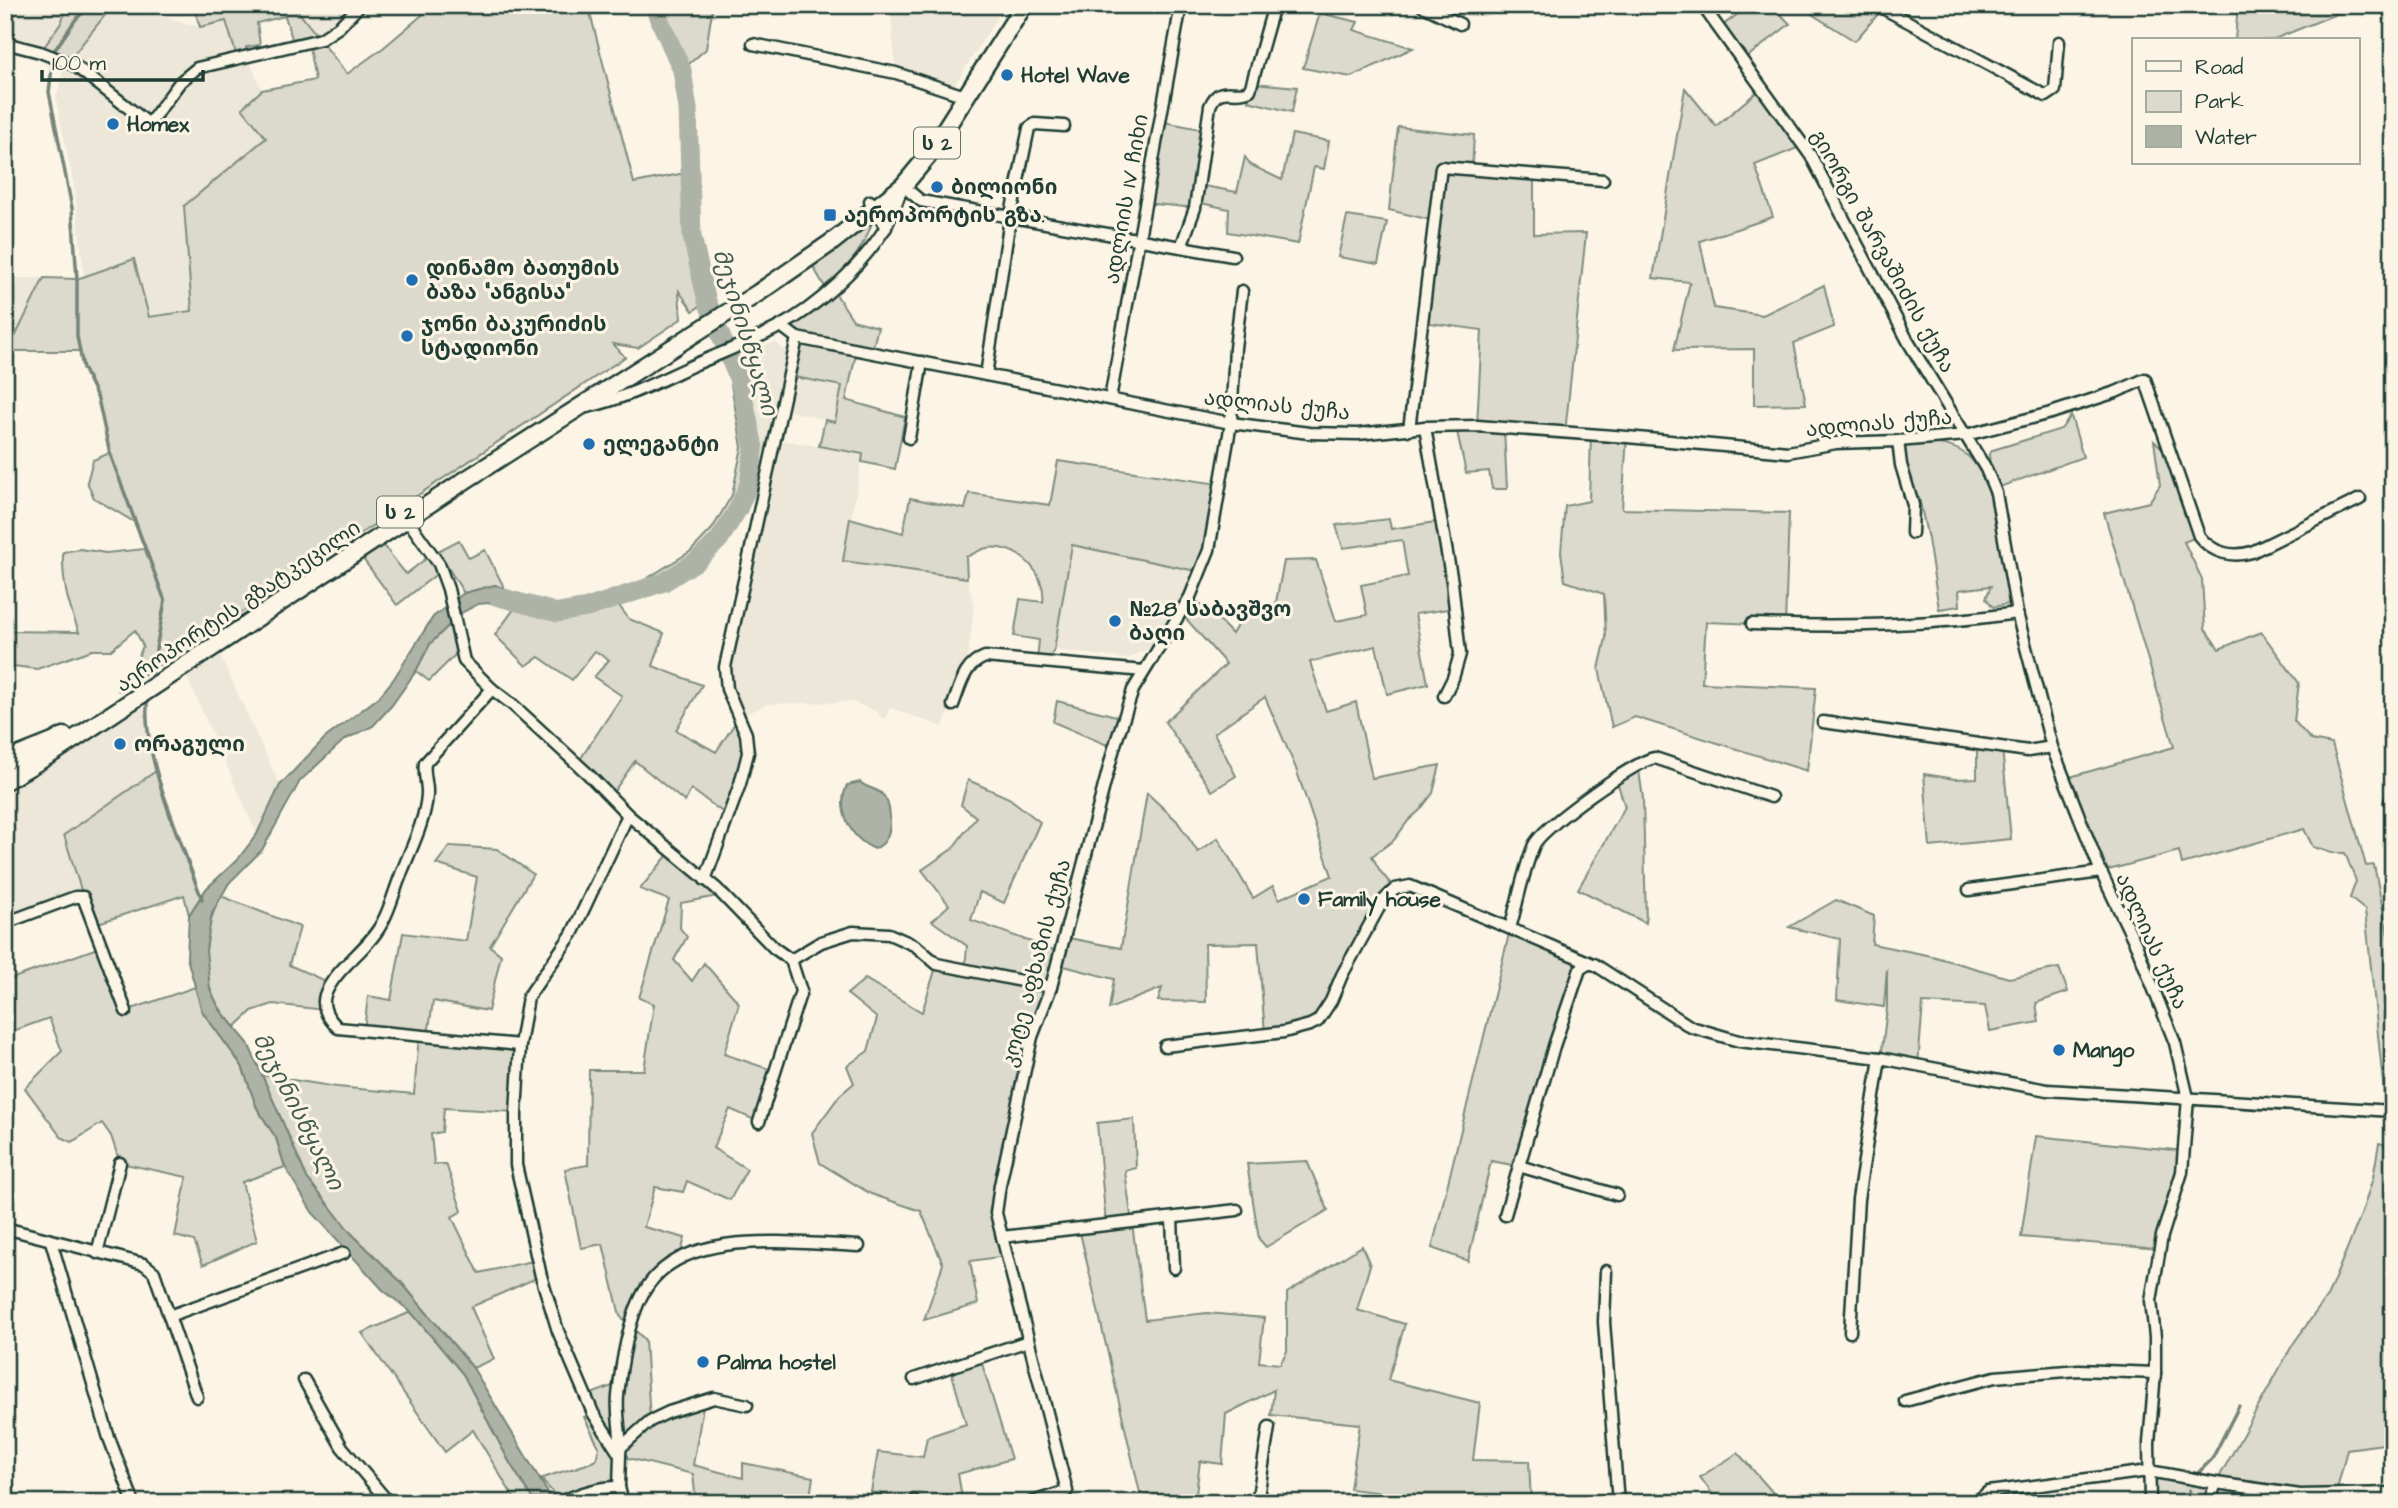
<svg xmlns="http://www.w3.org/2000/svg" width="2398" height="1508" viewBox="0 0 2398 1508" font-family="'Architects Daughter','Noto Sans Georgian',sans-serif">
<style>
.built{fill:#ece7d8}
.green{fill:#dcdacc;stroke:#7e8c80;stroke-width:2}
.water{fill:#aeb3a7;stroke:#758479;stroke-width:2}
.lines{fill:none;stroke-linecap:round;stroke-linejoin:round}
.stream{stroke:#758479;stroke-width:3.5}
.river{stroke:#aeb3a7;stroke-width:19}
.minor-casing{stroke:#1f3d34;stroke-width:15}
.trunk-casing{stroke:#1f3d34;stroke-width:21}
.minor{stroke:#fcf5e5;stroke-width:10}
.trunk{stroke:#fcf5e5;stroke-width:16}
.poi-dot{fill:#1f6fb2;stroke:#fcf5e5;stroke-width:2.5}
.labels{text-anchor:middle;stroke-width:6;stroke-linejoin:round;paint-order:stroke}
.shield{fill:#fcf5e5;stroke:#617469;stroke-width:2}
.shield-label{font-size:19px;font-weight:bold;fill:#1f3d34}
.poi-label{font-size:21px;font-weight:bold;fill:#1f3d34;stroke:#fcf5e5;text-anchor:start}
.street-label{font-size:21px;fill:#1f3d34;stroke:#fcf5e5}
.water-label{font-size:23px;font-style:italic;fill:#435a51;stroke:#fcf5e5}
</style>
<rect width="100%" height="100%" fill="#fcf5e5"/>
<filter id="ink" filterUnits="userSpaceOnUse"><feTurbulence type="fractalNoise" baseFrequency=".0143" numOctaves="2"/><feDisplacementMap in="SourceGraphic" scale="14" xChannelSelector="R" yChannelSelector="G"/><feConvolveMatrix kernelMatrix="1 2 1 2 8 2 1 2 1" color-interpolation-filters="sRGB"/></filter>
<g filter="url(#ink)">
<g class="built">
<path d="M5,5H68L61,23L42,50L5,39Z"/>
<path d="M113,5H121L200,27L226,21L237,57L247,55L262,90L242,108L266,138L184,206L192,311L149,317L134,259L84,276L75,192L56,99L64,67Z"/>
<path d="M293,5H360L321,39Z"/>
<path d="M890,5L906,13L909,5H1005L954,86L896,73Z"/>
<path d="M5,278H44L8,351L5,352Z"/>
<path d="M776,342L789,355L770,453L754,448L741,386L731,361L758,347Z"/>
<path d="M789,376L842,386L835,422L782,409Z"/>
<path d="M775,439L863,454L843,561L967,578L974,606L967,667L943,727L890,708L884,720L876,711L852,702L768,704L739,717L725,667Z"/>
<path d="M1072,545L1196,571L1185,599L1157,644L1127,659L1055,650Z"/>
<path d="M220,656L280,785L257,834L186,675Z"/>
<path d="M139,705L146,711L156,771L65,835L81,890L5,919V794Z"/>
</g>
<g class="green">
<path d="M68,5H113L70,59L42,50L61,23Z"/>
<path d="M193,5H293L347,74L383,48L434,5H588L634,183L690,172L692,237L707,301L693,311L679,291L681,319L638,348L613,344L625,357L264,598L118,691L134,668L143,646L135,630L111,650H92L37,669L5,665V631L79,632C68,604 62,583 63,552L80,549L106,553L145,549L134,522L94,498L87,482L93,460L110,453L98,399L83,368L80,351H8L44,278L77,279L134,259L149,317L192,311L184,206L266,138L242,108L262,90L315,80L308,42L294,45L285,16L257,23L260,45L246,47L247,55L237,57L226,21L200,27Z"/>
<path d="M653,5H713L706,49L682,70Z"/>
<path d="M1750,5H1772L1790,24L1747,57L1722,26Z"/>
<path d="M1797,5H1865L1879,13L1855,41Z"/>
<path d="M2238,5H2358L2272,40H2235Z"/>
<path d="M1320,13L1358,22L1354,30L1413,48L1351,77L1303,68Z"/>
<path d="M1254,83L1297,87L1292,112L1248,101Z"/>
<path d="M1685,88L1716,126L1759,90L1800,147L1755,165L1773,217L1700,241L1714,308L1763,315L1824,285L1834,327L1794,343L1806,404L1754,405V349L1674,350L1690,282L1653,278Z"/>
<path d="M1159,121L1206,130L1198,185L1237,192L1245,157L1251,165L1282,180L1292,134L1329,141L1324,169L1314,167L1298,244L1228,232L1229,209L1196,202L1195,208L1145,203Z"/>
<path d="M1398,127L1474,135L1472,170L1534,175V234L1586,233L1565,433L1504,428L1507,489H1492L1489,471L1466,473L1456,427L1477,426L1482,330L1422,322L1435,221L1389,210Z"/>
<path d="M874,215C867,246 849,268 825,287L812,265Z"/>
<path d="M1347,216L1387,222L1378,264L1338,257Z"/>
<path d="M832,288L853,320L878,327L872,351L857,349L846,400L905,417L895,469L862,462L863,454L819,446L825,420L835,422L842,386L789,376L797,338L781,326Z"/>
<path d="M731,361C740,383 753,426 754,449C754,506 714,557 665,582C650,590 631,594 614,599L629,619L664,633L653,666L702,685L676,730L716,752L739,717L748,753L728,816L691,789L685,802L635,761L610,797L577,764L622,696L594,677L609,660L595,651L572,680L539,657L526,666L495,635L523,597L558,613L587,608L614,599L691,551L712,529L732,495L742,447L730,379Z"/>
<path d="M2071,416L2083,457L1997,488L1991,474L1989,454L1993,450L2061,429Z"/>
<path d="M1591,435L1627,437L1622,509L1789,513L1785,625L1706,622L1702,683L1816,688L1807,771L1635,717L1612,727L1599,669L1606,638L1604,594L1565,581L1561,552L1565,506L1589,501Z"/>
<path d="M2154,441L2165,450L2196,537L2184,542L2202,579L2205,629L2219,649L2261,632L2299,683L2294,721L2311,740L2332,744L2366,866L2374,865L2393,959V1111L2386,1112L2365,910L2350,898L2356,881L2345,853H2332L2313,847L2304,829L2182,864L2179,851L2101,872L2070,777L2174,747L2104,513L2149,502L2160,485Z"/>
<path d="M1913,443C1933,443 1955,443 1970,458C2000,488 2002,563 2009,604L1993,607L1986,598L1991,586L1959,590L1960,606L1939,609L1928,539L1919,498L1913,499L1904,447Z"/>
<path d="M1058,461L1219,484L1207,537L1196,571L1072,545L1054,650L1048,662L1037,661L1039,640L1014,636L1020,599L1043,602C1047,573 1018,544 987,548C981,549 973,554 966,557L967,578L843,561L850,518L903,533L910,498L965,509L969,493L1050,505Z"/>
<path d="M1389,519L1391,529L1442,521L1455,608L1415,614L1428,684L1387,694L1376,646L1310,662L1326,711L1356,702L1372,778L1440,765L1433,793L1420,810L1408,821L1394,840L1372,856L1380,871L1395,889L1382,902L1318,1021L1265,1034L1258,943L1205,944L1206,1002L1158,1001L1162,988L1109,1009L1114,979L1056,964L1032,1037L996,1213L1006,1256L970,1261L978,1304L924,1320L943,1264L921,1211L871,1194L820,1163L812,1133L840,1095L854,1083L847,1066L868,1051L877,1018L847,994L865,979L922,1012L937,964L965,969L967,946L932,921L949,905L922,870L952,849L976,817L961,805L968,780L1009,798L1040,822L1004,903L980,892L971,920L1059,952L1063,937L1121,948L1147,793L1177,821L1198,852L1218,838L1253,898L1273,886L1279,899L1332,876L1295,766L1265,697L1214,733L1236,776L1212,791L1165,722L1226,664L1180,612L1190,597L1211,612L1232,634L1250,603L1275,607L1284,561L1316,560L1336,621L1367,615L1361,585L1408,576L1402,540L1343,548L1336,525Z"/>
<path d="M459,540L469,558L485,550L505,589L495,585L464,593L447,566L397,605L363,559L383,545L406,574L432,554Z"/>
<path d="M461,613L458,633L462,648L429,681L416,671L430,644Z"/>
<path d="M1057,701L1124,718L1114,748L1053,722Z"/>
<path d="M1977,745L2002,748L2011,839L1930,847L1924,774L1955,779L1977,778Z"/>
<path d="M1638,764L1643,798L1646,923L1578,889L1625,807L1616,778Z"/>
<path d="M156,771L201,896L189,915L184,895L95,924L81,890L64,835Z"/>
<path d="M450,846L497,849L533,874L490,946L501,955L488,1011L433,1001L428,1036L520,1045L516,1112L444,1108L442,1132L431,1134L434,1164H446L462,1211L452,1217L479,1273L537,1260L541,1276L471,1307L494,1359L473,1368L401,1282L351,1233L307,1178L262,1075L337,1087L414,1094L419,1036L364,1031L368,996L391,1000L403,933L466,941L477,877L436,864Z"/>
<path d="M671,851L723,895L681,903L680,928L687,937L674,960L692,981L704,963L739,1003L724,1054L775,1071L759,1122L730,1109L713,1148L747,1169L730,1200L687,1181L683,1192L655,1187L644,1227L685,1238L679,1259L657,1273L631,1326L645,1340L650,1420L704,1401L693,1465L743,1478V1463L813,1477L809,1503H696L693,1474L620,1456L623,1503H562L541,1479C559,1471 578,1469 596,1460L599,1447L584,1417L593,1413L586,1396L620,1383L631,1327L620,1316L603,1244L581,1248L565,1169L588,1165L589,1070H644L654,1004L639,998L669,900L640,889Z"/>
<path d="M221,896L300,927L289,965L332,984L324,1010L273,1004L252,1011L235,1027C225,1016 216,1005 211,991C201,962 206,922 221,896Z"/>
<path d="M1836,900L1874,916L1872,944L1932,956L2009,978L2059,968L2068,992L2036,1003L2039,1022L1990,1031L1985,1006L1923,1003L1918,1065L1881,1058L1887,1008V969L1884,1007L1837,1000L1840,939L1789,927Z"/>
<path d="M1510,930L1594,966L1580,970L1518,1166L1491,1161L1468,1261L1432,1248Z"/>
<path d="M103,946L126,1011L195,987L202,1011L242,1066L257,1108L276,1138L285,1167L242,1182L257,1241L203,1265L194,1241L175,1236L187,1177L120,1163L111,1136L102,1123L72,1142L61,1137L25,1088L62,1051L49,1018L5,1034V981Z"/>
<path d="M1134,1119L1136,1168L1125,1171L1145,1320L1207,1313L1264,1318L1259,1362L1280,1364L1287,1351V1293L1362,1246L1370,1265L1357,1310L1405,1324L1388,1380L1480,1403L1473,1460L1529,1461L1531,1503H1464L1350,1489L1360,1424L1271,1415L1274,1390L1226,1414L1222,1464L1200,1461L1195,1503L1140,1493L1079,1228L1106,1225L1097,1123Z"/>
<path d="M2036,1136L2183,1151L2159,1249L2021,1237Z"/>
<path d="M2379,1143L2393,1147V1429L2383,1444L2347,1449L2336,1494L2216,1483L2209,1503H2150V1471L2216,1483L2293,1344L2328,1295L2361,1215L2373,1178Z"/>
<path d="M1307,1161L1328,1210L1266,1247L1259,1239L1247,1164Z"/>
<path d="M411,1312L463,1374L510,1463L535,1503H517L473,1430L445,1452L362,1333Z"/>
<path d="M980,1357L1011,1459L958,1474L963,1503H914V1500L871,1492L878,1452L923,1457L927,1437L966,1424L950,1367Z"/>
<path d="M1738,1453L1782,1503H1719L1700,1477Z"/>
</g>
<g class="water">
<path d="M495,585L523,597L516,607L500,602L478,604L461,613L430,644L416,671L392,705L373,726L344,740L300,781L262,850L229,883L212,913L206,950L210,989L220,1010L248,1043L307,1178L351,1233L401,1282L473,1368L554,1503H535L510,1463L463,1374L411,1312L383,1290L312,1212L285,1167L276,1138L257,1108L242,1066L202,1011L187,958L189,915L206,889L238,859L257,834L280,785L325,738L379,697L393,680L433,617L464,593Z"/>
<path d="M860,782C866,788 875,788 881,793C892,802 893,831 884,842C882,845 878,847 875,849C850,839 836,810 847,785Z"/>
</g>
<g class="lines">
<g class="stream">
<path d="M91,5L76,19L54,51L49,92L72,208L77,279V336L83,368L98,399L110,454L165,601L150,681"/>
<path d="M148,696C139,749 182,847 202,899"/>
<path d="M2198,1473L2212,1459L2239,1406"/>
<path d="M2186,1503L2189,1490"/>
</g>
<path class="river" d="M496,596L558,613L587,608L664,582L697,561L719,540L738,509L749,484L754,448L741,386L707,301L692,237L688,109L682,70L653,5"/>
<defs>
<g id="minor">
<path d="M1421,5L1460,24"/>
<path d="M1702,5L1811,156L1909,343L1986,469L1996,493L2017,613L2052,747L2101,872L2137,947L2175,1043L2188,1098L2182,1172L2162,1236L2151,1301L2155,1337V1373L2149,1443L2150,1503"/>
<path d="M1877,5L2046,96L2055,90L2059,42"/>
<path d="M5,43L40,52L74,65L149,124L180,82L197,68L321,39L339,27L360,5"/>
<path d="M753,44L896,73L959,94"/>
<path d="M870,201L886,228"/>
<path d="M1181,247L1233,256"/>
<path d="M781,326L797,338L1231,423L1309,433L1358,434L1425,427L1477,426L1627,437L1788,452L1836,443L1898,441L1966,435L2051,413L2116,392L2145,379L2199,536C2212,553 2232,558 2252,552L2360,499"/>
<path d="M986,375L1010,219L1029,128L1035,124L1064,126"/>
<path d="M1110,399L1181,5"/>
<path d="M587,407C625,399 661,380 696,364C724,352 752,341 779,327C817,307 861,266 884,230C892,217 897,200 903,186L921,201L1181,247L1195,208L1210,106C1220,82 1234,99 1250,90L1274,5"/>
<path d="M1425,427L1452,582L1460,654L1453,678L1444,696"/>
<path d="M1409,430L1441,167L1603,180"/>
<path d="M909,438L922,362"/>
<path d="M1898,441L1901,465L1913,505L1912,533"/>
<path d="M407,519L439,564L448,589L464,661L492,689L513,705L587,773L628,815L716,888L774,948L791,960L821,942L853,932L889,934L916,946L937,964L1051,987"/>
<path d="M1752,624C1841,627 1928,626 2017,613"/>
<path d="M492,689L425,763C423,774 428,784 427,795C425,823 409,852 400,877C394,892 390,909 382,923C368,950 335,968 325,995C321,1009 329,1019 338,1028L520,1045"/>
<path d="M953,705C961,684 964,665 985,657L1144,671"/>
<path d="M1823,722L2028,751L2052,747"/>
<path d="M2390,802L2393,801"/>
<path d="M705,880L740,784L748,753L746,734L727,689L725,667L797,338"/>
<path d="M1969,890L2101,872"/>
<path d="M5,923L75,897H83L126,1011"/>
<path d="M1510,928C1518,901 1523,871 1534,845C1542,827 1636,760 1655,758L1771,797"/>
<path d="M1165,1046L1284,1032L1310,1025L1318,1021L1331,1001L1342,975L1382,902L1395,889L1410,886L1593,964"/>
<path d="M759,1122L801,991L791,960"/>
<path d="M1617,1195L1519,1166L1554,1046L1580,969L1588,964H1594L1691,1027L1739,1041L1880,1058L2047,1090L2393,1111"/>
<path d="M1505,1215L1519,1166"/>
<path d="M1172,1218L1174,1268"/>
<path d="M5,1228L144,1264L154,1272L197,1397"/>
<path d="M1002,1237L1237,1210"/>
<path d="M51,1241L109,1438L134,1503"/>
<path d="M97,1253L120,1163"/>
<path d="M1606,1271L1604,1322L1618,1503"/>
<path d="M169,1316L344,1253"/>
<path d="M1850,1332L1858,1199L1880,1058"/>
<path d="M914,1379L1028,1341"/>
<path d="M304,1380L342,1447L389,1503"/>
<path d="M1905,1401L1995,1377L2079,1370L2155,1373"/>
<path d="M620,1448L650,1421L669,1412L714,1398L747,1405"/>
<path d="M620,1455C622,1435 616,1415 618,1396C621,1365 629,1313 647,1287C687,1226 795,1244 859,1246"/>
<path d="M559,1503C579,1493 597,1487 619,1487"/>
<path d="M623,1503L619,1487L620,1455L593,1413L558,1331L541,1276L516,1165V1114L520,1045L528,997L572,934L628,815"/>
<path d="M914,1503V1501"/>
<path d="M1030,1503L1067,1491L996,1213L1000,1185L1032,1037L1051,987L1114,748L1133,690L1190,597L1209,550L1231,423L1235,348L1242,291"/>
<path d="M1257,1503L1269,1427"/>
<path d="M1975,1503L1988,1492L2149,1471L2216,1483L2300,1495L2393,1493"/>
<path d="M2209,1503L2216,1483"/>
</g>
<g id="trunk">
<path d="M5,761L53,742L64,736"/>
<path d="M5,781L56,751L467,479L758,293L832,242L903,186L928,156L1024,5"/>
</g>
</defs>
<use href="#minor" class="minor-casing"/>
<use href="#trunk" class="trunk-casing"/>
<use href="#minor" class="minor"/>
<use href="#trunk" class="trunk"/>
</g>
</g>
<g class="poi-dot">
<circle cx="1007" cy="75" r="7"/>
<circle cx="113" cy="124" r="7"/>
<circle cx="937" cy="187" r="7"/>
<rect x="823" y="208" width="14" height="14" rx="3.5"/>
<circle cx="412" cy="280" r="7"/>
<circle cx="407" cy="336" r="7"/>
<circle cx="589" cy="444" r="7"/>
<circle cx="1115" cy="621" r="7"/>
<circle cx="120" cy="744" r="7"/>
<circle cx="1304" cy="899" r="7"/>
<circle cx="2059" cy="1050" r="7"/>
<circle cx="703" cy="1362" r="7"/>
</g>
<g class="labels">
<g class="shield">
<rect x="914" y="127.5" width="46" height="31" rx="5"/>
<rect x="377" y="496.5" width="46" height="31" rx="5"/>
</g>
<g class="shield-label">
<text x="937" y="150">ს 2</text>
<text x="400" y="519">ს 2</text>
</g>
<g class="poi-label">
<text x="1021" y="82">Hotel Wave</text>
<text x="127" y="131">Homex</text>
<text x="951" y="194">ბილიონი</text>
<text x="844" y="222">აეროპორტის გზა.</text>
<text x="426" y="275">დინამო ბათუმის<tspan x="426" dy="24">ბაზა "ანგისა"</tspan></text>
<text x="421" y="331">ჯონი ბაკურიძის<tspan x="421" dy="24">სტადიონი</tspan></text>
<text x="603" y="451">ელეგანტი</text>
<text x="1129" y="616">№28 საბავშვო<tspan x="1129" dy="24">ბაღი</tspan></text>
<text x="134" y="751">ორაგული</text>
<text x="1318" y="906">Family house</text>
<text x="2073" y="1057">Mango</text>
<text x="717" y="1369">Palma hostel</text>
</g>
<g class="street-label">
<text transform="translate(1126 199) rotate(-80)" y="7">ადლიის IV ჩიხი</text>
<text transform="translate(1883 251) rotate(61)" y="7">გიორგი შარვაშიძის ქუჩა</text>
<text transform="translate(1277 405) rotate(6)" y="7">ადლიას ქუჩა</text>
<text transform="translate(1879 423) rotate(-5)" y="7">ადლიას ქუჩა</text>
<text transform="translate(238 606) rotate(-34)" y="7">აეროპორტის გზატკეცილი</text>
<text transform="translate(2152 941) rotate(66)" y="7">ადლიას ქუჩა</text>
<text transform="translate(1036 963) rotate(-75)" y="7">კოტე აფხაზის ქუჩა</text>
</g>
<g class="water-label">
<text transform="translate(746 332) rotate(73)" y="8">მეჯინისწყალი</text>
<text transform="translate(299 1111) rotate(63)" y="8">მეჯინისწყალი</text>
</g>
</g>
<rect width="2398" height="1508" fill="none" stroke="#fcf5e5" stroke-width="28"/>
<rect x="14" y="14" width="2370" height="1480" fill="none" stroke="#1f3d34" stroke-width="2.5" filter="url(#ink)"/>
<rect x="2132" y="38" width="228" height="126" fill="#fcf5e5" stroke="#a4ab9e" stroke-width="2"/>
<rect x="2146" y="61" width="35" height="10" fill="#fcf5e5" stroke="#a4ab9e" stroke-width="2"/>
<text x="2195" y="74" font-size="21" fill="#1f3d34">Road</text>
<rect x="2146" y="91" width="35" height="21" fill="#dcdacc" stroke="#a4ab9e" stroke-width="2"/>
<text x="2195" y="108" font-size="21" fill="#1f3d34">Park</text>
<rect x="2146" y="126" width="35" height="21" fill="#aeb3a7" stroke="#a4ab9e" stroke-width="2"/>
<text x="2195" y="144" font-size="21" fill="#1f3d34">Water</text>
<path d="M42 70v10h161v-10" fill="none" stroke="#1f3d34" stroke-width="3.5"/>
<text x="52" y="70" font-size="21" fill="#1f3d34" stroke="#fcf5e5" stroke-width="5" paint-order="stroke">100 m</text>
</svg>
